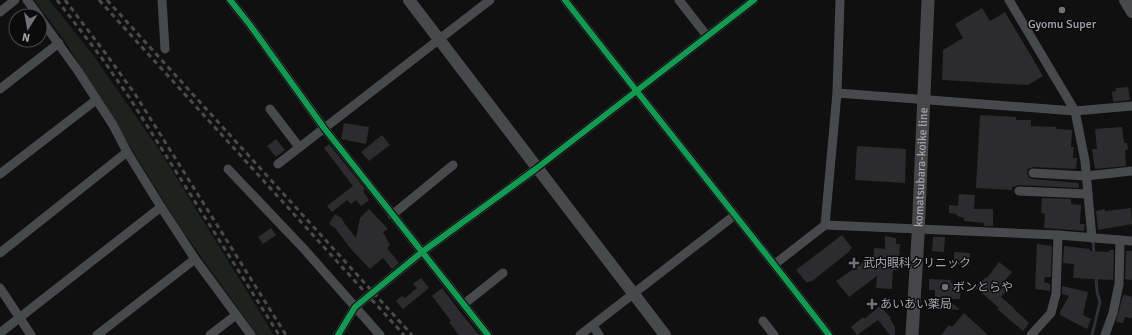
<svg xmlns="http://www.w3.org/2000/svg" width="1132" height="335" viewBox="0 0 1132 335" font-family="Signika,'Noto Sans JP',sans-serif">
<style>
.green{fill:#1d221e}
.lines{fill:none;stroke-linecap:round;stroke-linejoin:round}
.stream{stroke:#2c3238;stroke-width:3}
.building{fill:#2c2c2e}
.minor{stroke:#48494c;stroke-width:9}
.tertiary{stroke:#48494c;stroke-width:12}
.secondary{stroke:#464648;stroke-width:13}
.rail{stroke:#4a4a4d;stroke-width:3;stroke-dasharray:5 4;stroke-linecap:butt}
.cycleway-casing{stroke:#0b0b0c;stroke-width:8}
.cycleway{stroke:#139951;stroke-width:6}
.poi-dot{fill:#707178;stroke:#0b0b0c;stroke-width:1.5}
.labels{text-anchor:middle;stroke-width:3;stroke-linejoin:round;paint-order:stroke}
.poi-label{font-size:12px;fill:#a3a5b0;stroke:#0b0b0c;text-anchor:start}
.street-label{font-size:12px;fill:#a3a5b0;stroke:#0b0b0c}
</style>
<rect width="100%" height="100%" fill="#101011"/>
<path class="green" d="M34,0H49L91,52L160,151L274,335H257L179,226L64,40Z"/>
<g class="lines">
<g class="stream">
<path d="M1093,240L1094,254"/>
<path d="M1092,335L1100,302L1097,292L1096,276"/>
</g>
</g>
<g class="building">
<path d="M982,8L990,21L1005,12L1043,76L1028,85L942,80L943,50L963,38L955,24Z"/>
<path d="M1128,87L1130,100L1113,102L1112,92L1116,91V88Z"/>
<path d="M980,115L1016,117V120H1031V126L1056,127V129L1072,130L1071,147H1074L1073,158H1077L1076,169L1033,167L1028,169L1027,173L1029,178L1033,179L1079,183V188L1019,185L1012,187V190L976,188Z"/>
<path d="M344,123L369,127L366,144L341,139Z"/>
<path d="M1122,127L1124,143H1127L1128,149L1125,151L1126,166L1095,169L1092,149H1097L1095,129Z"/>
<path d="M382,135L390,145L369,161L361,152Z"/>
<path d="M276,139L285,150L276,157L267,146Z"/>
<path d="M329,144L365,189L363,191L369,200L361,206L356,200L351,204L347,200L332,212L327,206L353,186L324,148Z"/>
<path d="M857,146L906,149L905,183L855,180Z"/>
<path d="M959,194L975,195L974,209H993V226H984V223L964,221V218L957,216V214L949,213V205L958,206Z"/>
<path d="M1042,198L1071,199V204L1081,205L1080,224H1085L1084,231L1044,228L1045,214L1041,213Z"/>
<path d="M1131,208L1132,224L1098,230L1096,211L1105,209V211L1114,210Z"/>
<path d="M369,209L388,229L383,232L390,245L387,248L399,263L392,269L383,258L370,269L350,248L335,228L329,224L335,214L343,219L342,220L356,238L360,218Z"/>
<path d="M271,228L276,235L263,244L258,237Z"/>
<path d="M842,235L852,248L849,250L850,251L811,282L810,281L807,283L796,270Z"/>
<path d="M885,236L896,238V244H900L898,270H893L892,289L876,288L877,276L849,297L836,281L874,255V248L885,249Z"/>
<path d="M933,237H945L944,252L932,251Z"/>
<path d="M1037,244L1052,246L1051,277H1045L1044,282L1050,284V291L1035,289Z"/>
<path d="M1064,246L1090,249V251L1108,252L1110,250H1114L1113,280L1073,278L1074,264L1063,263Z"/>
<path d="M1126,251H1132V280L1125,279Z"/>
<path d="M954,252L970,253V265L954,264Z"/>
<path d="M999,262L1012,272L1001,285L1007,290L1001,297L1014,308V309L1029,323L1023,331L997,309L999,308L976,288L986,277L987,278Z"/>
<path d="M421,278L429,288L403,309L396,301L402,296L405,298L417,288L413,284Z"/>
<path d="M929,279L951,280V283H961L960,299H948L960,310L934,308L935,290H929Z"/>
<path d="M1062,286L1088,292L1083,315L1091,319L1087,329L1060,315V312L1069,296L1062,294Z"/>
<path d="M442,288L461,313L479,335H459L449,322L451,321L432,296Z"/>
<path d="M1123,295L1131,296L1132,298V318L1125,317L1123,323L1116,322Z"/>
<path d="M880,306L891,318L890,319L895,327V335H890L878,320L857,335L851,327L863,317L864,319Z"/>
<path d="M964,313L988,335H941L949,325L952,327Z"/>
</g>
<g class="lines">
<g class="minor">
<path d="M27,0L39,16"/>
<path d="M162,0L165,49"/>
<path d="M230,0L250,25L324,128L488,335"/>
<path d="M565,0C652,112 742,222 829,335"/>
<path d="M679,0L707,36"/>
<path d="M1009,0L1075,111L1085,161L1092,238"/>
<path d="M0,12L15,0"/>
<path d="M40,18L78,71L113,125L127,152L161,207L195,259L251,335"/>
<path d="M0,89L59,43"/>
<path d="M837,93L1075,111L1132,106"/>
<path d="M270,109L299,147"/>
<path d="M278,164L490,0"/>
<path d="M228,169L304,249L380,335"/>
<path d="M1033,173L1086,176L1132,171"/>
<path d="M0,174L96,100"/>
<path d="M1019,191L1088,194"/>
<path d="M392,215L453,165"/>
<path d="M825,225L1058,235L1132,241"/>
<path d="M0,253L127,152"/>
<path d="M775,264L825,225L837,93L840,0"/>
<path d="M0,288L31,335"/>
<path d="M464,304L503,273"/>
<path d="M763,321L774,335"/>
<path d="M593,326L599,335"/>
<path d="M0,333L161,207"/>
<path d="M97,335L195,259"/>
<path d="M210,335L236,315"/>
<path d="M338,335L355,307L422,252L537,168L754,0"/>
<path d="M580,335L735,215"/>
<path d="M1031,335L1051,313L1056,294L1058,235"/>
<path d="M1105,335L1113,313L1119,284L1120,240"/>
</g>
<g class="tertiary">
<path d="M409,0L665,335"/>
<path d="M1125,0L1132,12"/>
</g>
<path class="secondary" id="s1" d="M912,335L918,236L928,0"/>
<g class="rail">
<path d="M57,0L101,57L129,97L279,335"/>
<path d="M65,0L106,54L135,94L286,335"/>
<path d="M99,0L404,335"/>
<path d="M107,0L412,335"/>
</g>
<defs>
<g id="cycleway">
<path d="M230,0L250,25L324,128L488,335"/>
<path d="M565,0C652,112 742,222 829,335"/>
<path d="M338,335L355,307L422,252L537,168L754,0"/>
</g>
</defs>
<use href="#cycleway" class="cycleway-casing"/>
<use href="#cycleway" class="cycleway"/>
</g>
<g class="poi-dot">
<circle cx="1062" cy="10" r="4"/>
<path d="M852 257h4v4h4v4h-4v4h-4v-4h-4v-4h4z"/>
<circle cx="945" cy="287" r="4"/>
<path d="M870 298h4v4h4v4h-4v4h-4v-4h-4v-4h4z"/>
</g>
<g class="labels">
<g class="poi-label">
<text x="1062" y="28" text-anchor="middle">Gyomu Super</text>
<text x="863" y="267">武内眼科クリニック</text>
<text x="953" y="291">ボンとらや</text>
<text x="880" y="308">あいあい薬局</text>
</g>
<g class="street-label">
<text dy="4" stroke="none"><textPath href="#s1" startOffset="168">komatsubara-koike line</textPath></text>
</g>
</g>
<g transform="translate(28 28) rotate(191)"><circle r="19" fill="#0b0b0c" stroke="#48494e"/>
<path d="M0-3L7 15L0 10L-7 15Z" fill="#707178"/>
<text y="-6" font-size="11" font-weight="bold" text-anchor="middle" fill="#a3a5b0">N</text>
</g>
</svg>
